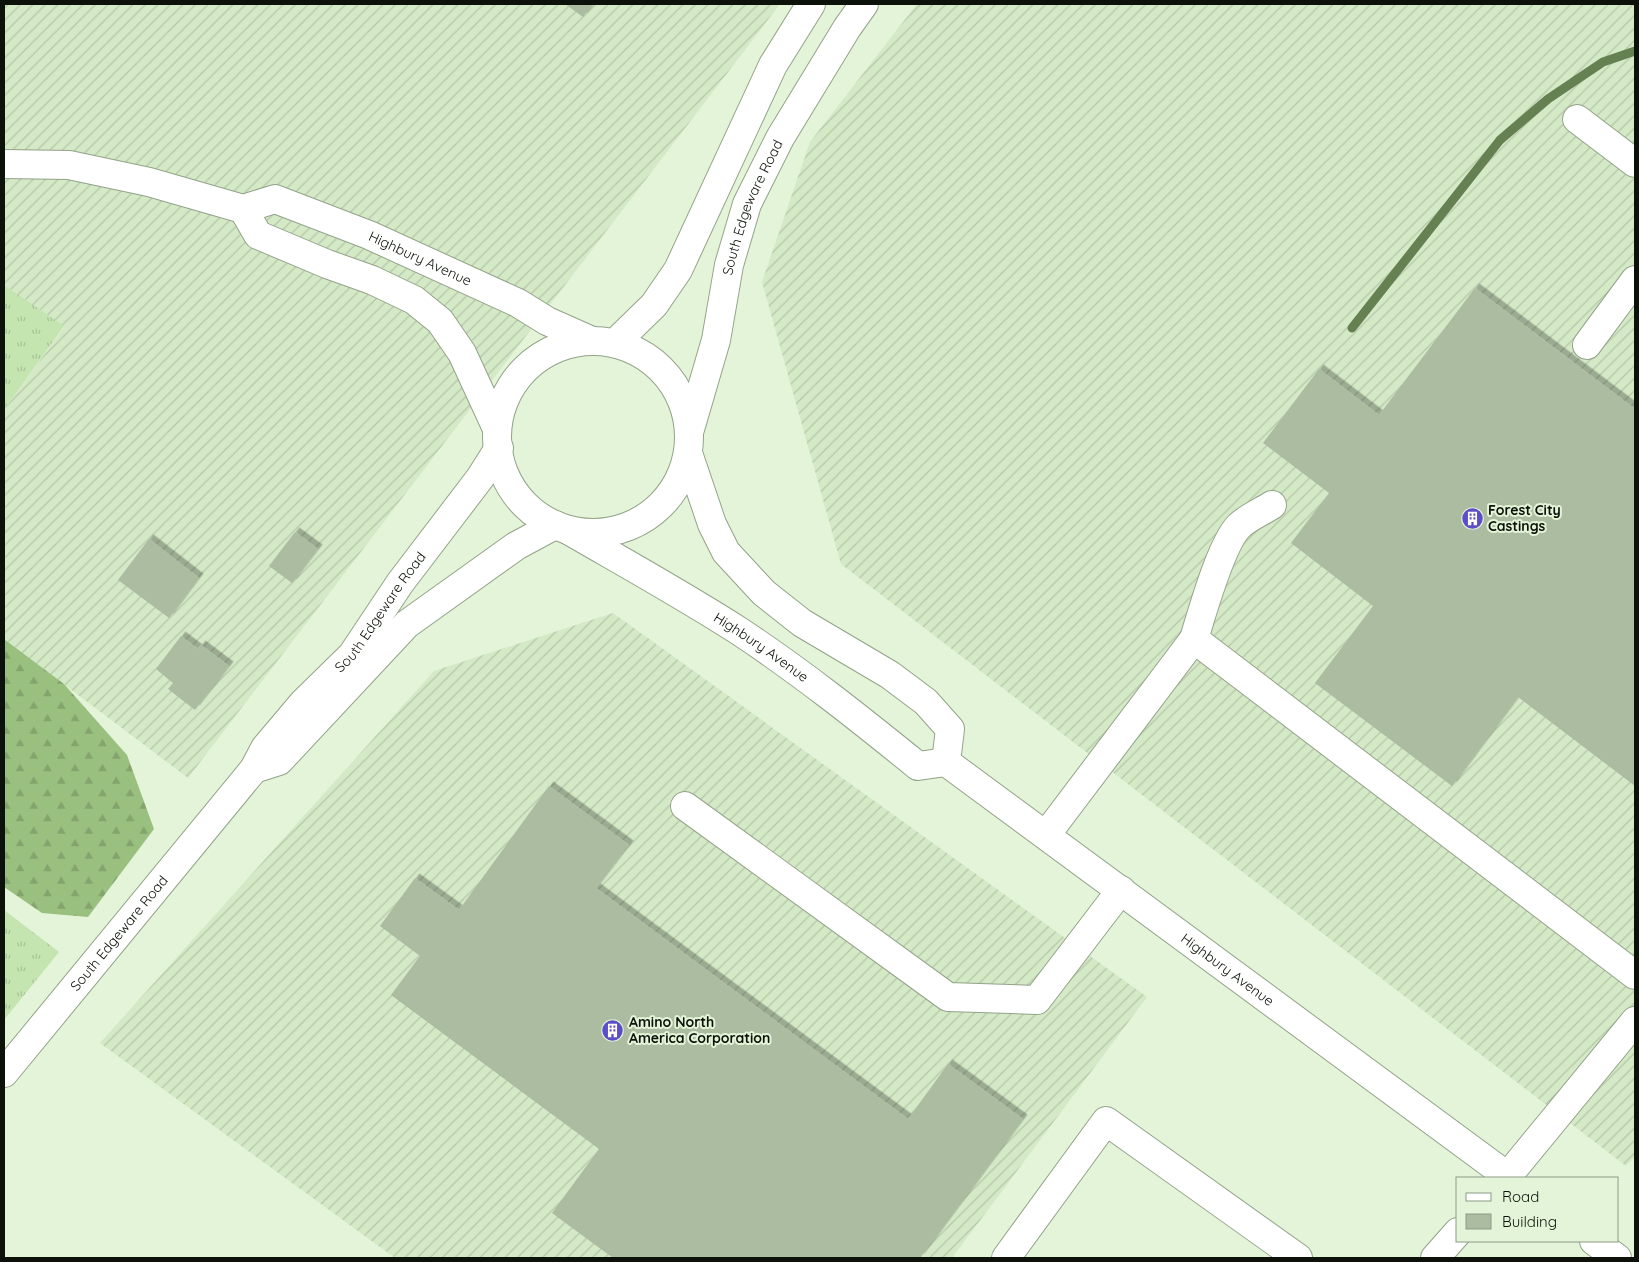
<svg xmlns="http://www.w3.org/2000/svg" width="1639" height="1262" viewBox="0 0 1639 1262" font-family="Quicksand,sans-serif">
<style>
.industrial{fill:url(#industrial-furrows)}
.grass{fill:url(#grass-tufts)}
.forest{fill:url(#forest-firs)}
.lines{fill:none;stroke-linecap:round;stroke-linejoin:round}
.stream{stroke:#658152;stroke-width:9}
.building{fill:#abbca1;filter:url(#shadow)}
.minor-casing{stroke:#93a389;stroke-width:30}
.major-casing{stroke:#93a389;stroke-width:30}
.minor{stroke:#fff;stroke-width:28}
.major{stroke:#fff;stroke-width:28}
.labels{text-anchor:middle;stroke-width:4;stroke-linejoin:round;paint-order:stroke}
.street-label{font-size:14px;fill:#0c1209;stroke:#e3f4d8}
.poi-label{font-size:14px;font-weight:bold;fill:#0c1209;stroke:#e3f4d8;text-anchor:start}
</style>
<defs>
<pattern id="industrial-furrows" width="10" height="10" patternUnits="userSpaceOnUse" patternTransform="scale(1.25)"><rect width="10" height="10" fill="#d4e9c6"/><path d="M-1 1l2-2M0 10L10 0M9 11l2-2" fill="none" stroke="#b5c7a9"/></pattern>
<pattern id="grass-tufts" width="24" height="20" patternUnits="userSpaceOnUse" patternTransform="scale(1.25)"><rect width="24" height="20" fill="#c4e5af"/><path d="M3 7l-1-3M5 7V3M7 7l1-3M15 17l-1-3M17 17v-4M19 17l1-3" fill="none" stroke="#a7c395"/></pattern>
<pattern id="forest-firs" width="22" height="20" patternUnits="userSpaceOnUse" patternTransform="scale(1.25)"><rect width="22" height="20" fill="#9ac080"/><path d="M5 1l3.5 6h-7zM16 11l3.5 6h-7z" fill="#84a46d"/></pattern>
<filter id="shadow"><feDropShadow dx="4.5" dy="-4.5" stdDeviation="0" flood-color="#0004"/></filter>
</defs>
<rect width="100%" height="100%" fill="#e3f4d8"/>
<g class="industrial">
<path d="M4,4H780L188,778L4,639V410L64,327L4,285Z"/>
<path d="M917,4H1635V1157L1626,1166L841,564L762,282L810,142Z"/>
<path d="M613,613L1147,997L952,1258H395L100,1043L434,671Z"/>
</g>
<g class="grass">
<path d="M4,285L64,326L4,410Z"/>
<path d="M4,910L59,952L4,1020Z"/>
</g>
<path class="forest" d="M4,639L64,684L127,755L154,829L88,917L42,913L4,887Z"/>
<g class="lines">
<path class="stream" d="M1352,328L1500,140L1548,99L1603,62L1635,51"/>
</g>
<g class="building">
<path d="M565,4H593L583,17Z"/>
<path d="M1475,288L1635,409V786L1518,697L1452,786L1315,683L1373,606L1291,543L1329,493L1263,443L1319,369L1379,415Z"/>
<path d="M295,532L318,549L292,583L269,566Z"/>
<path d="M149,539L199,578L169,618L118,580Z"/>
<path d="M181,636L198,649L201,645L229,666L195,710L168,689L173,683L156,669Z"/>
<path d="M549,786L629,845L596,888L908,1119L948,1064L1023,1119L920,1258H613L552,1213L599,1149L391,995L420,956L380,926L415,878L459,910Z"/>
</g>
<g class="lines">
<defs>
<g id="minor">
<path d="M1577,119L1635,163"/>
<path d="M1587,345L1635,280"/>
<path d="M1272,505C1261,512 1247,518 1239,526C1221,544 1202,613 1194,639L1635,975"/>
<path d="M685,806L948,997L1037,1000L1121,890"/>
<path d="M1046,835L1194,639"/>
<path d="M1506,1178L1635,1021"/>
<path d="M1006,1258L1106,1121L1298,1258"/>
<path d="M1435,1258L1458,1232"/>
</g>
<g id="major">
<path id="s1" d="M4,164L69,165L149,182L243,209L275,199L369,235L518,303L547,321L592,341"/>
<path d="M243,209L258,235L327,264L372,280L414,300L440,321L462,353L497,429"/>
<circle cx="593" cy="437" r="96"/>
<path d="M615,343L654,305L678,270L773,65L811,4"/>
<path id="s2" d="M690,429L716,340L729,265L747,204L780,138L847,28L864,4"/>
<path d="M688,453L712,524L726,552L764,593L802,623L890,675L926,702L950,729L946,762"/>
<path id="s3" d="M568,530C625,563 683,595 739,631C801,672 860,719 918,766L946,762L1510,1178"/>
<path d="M254,769L279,761L407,624L516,546L555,525"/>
<path id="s4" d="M4,1073L254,769L265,748L303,703L352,655L400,583L480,478L499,448"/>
<path d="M1594,1241L1617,1258"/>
</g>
</defs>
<use href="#minor" class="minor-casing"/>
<use href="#major" class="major-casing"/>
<use href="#minor" class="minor"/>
<use href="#major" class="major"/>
</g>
<defs>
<symbol id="building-disc" viewBox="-11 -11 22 22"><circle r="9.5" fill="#5c4ec6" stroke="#e3f4d8"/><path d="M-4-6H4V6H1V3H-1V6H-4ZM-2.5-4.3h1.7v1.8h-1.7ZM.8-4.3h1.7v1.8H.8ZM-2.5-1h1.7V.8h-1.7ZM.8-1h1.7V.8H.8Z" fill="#fff"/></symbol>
</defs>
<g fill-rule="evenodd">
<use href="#building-disc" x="1460" y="506" width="25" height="25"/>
<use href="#building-disc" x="600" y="1018" width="25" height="25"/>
</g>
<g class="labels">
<g class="street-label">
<text dy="5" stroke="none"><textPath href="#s2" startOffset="231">South Edgeware Road</textPath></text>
<text dy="5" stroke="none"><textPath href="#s1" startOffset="435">Highbury Avenue</textPath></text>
<text dy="5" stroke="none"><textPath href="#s4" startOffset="596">South Edgeware Road</textPath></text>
<text dy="5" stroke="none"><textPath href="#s3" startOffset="226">Highbury Avenue</textPath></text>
<text dy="5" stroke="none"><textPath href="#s4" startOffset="181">South Edgeware Road</textPath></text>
<text dy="5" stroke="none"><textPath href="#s3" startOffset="801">Highbury Avenue</textPath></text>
</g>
<g class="poi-label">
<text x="1488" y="515">Forest City<tspan x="1488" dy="16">Castings</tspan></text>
<text x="629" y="1027">Amino North<tspan x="629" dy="16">America Corporation</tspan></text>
</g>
</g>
<rect width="1639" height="1262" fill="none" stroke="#0c1209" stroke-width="10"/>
<rect x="1456" y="1177" width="162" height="65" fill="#e3f4d8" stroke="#8d9a85"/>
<rect x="1466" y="1193" width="25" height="8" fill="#ffffff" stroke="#8d9a85"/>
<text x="1502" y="1202" font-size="15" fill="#0c1209">Road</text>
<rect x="1466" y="1214" width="25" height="15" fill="#abbca1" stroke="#8d9a85"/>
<text x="1502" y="1227" font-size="15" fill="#0c1209">Building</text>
</svg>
